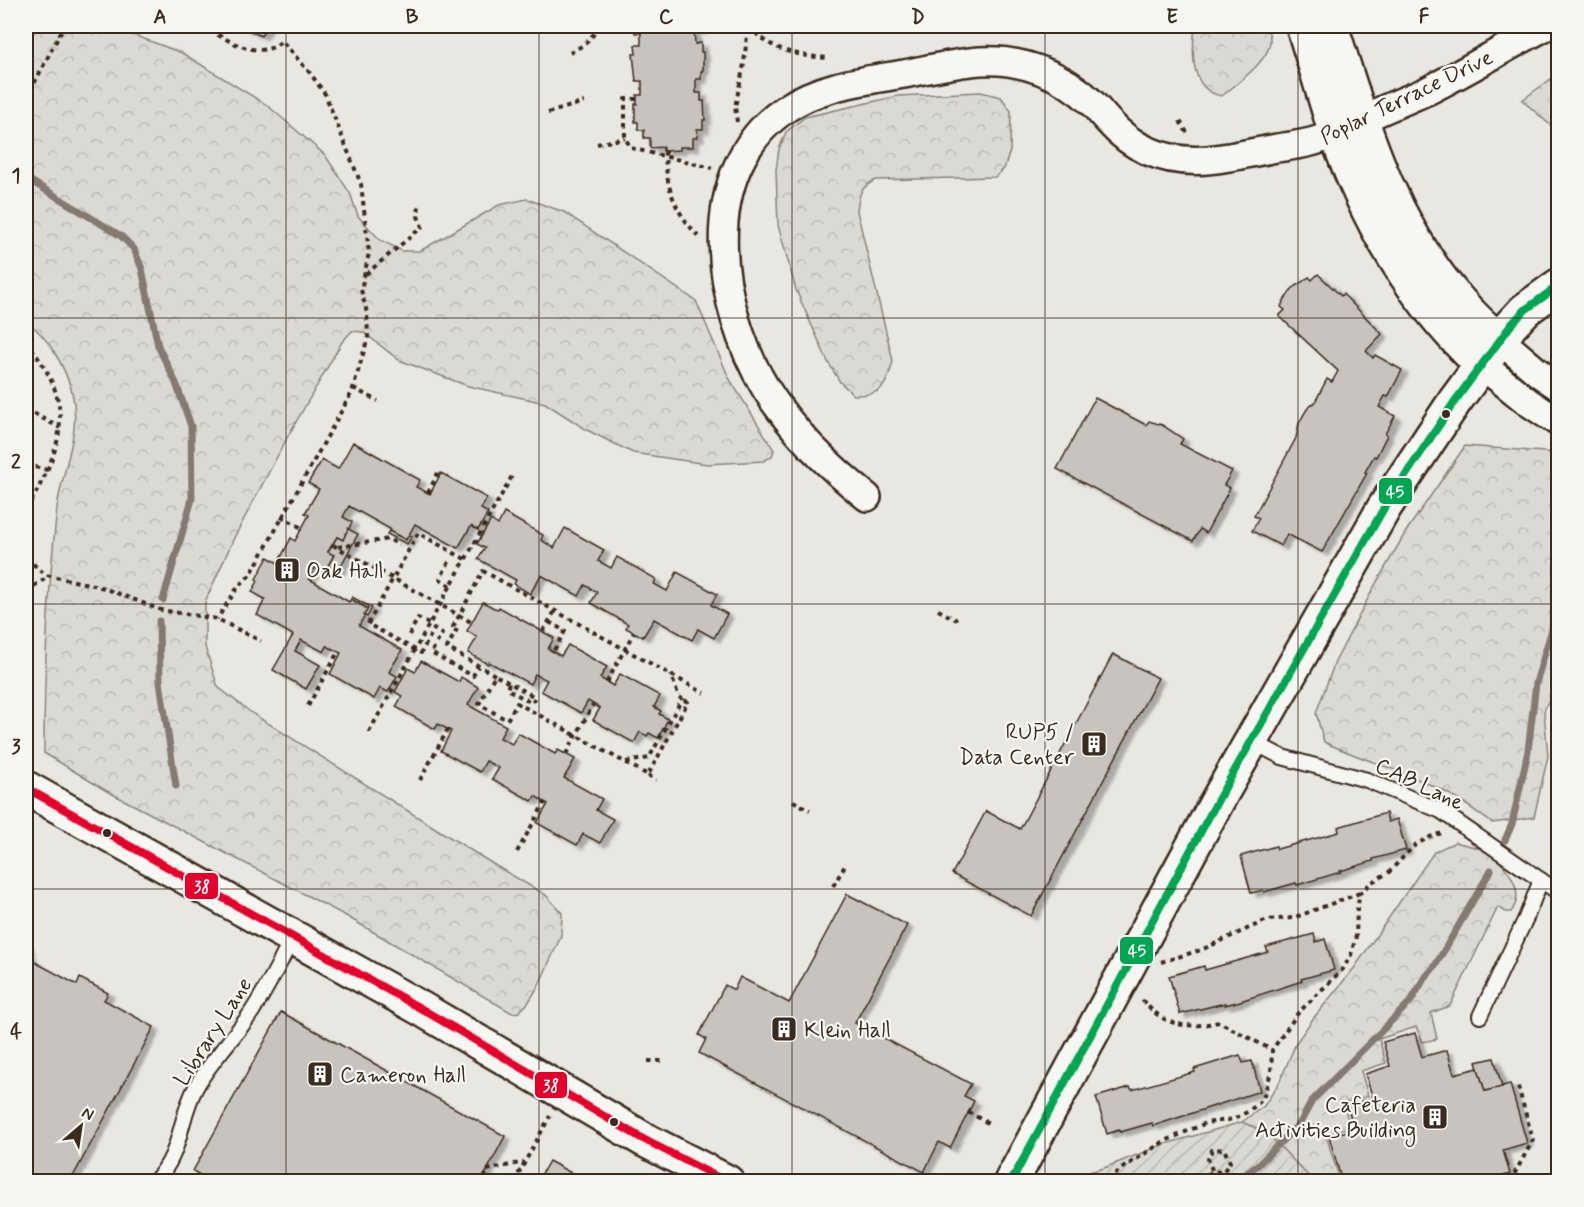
<svg xmlns="http://www.w3.org/2000/svg" width="1584" height="1207" viewBox="0 0 1584 1207" font-family="Mynerve,sans-serif">
<style>
.built{fill:#e8e7e2}
.forest{fill:url(#forest-crowns);stroke:#8a8278;stroke-width:1.5}
.garden{fill:url(#garden-furrows);stroke:#8a8278;stroke-width:1.5}
.lines{fill:none;stroke-linecap:round;stroke-linejoin:round}
.stream{stroke:#857a71;stroke-width:7}
.building{fill:#c8c3be;stroke:#3b2a1e;stroke-width:1.5;filter:url(#shadow)}
.lane-casing{stroke:#3b2a1e;stroke-width:18}
.street-casing{stroke:#3b2a1e;stroke-width:32}
.secondary-casing{stroke:#3b2a1e;stroke-width:38}
.path{stroke:#3b2a1e;stroke-width:4;stroke-dasharray:4.5 4.5;stroke-linecap:butt}
.lane{stroke:#f6f6f2;stroke-width:14}
.street{stroke:#f6f6f2;stroke-width:27}
.secondary{stroke:#f6f6f2;stroke-width:33}
.bus-1-casing{stroke:#f6f6f2;stroke-width:12}
.bus-2-casing{stroke:#f6f6f2;stroke-width:12}
.bus-1{stroke:#e4002b;stroke-width:8}
.bus-2{stroke:#00a651;stroke-width:8}
.grid{fill:none;stroke:#3b2a1e;stroke-width:1.5;stroke-opacity:0.55}
.bus-dot{fill:#3b2a1e;stroke:#f6f6f2;stroke-width:2}
.labels{text-anchor:middle;stroke-width:4.5;stroke-linejoin:round;paint-order:stroke}
.street-label{font-size:22px;fill:#3b2a1e;stroke:#f6f6f2}
.poi-label{font-size:22px;fill:#3b2a1e;stroke:#f6f6f2;text-anchor:start}
.line-badge{stroke:#f6f6f2;stroke-width:2}
.badge-label{font-size:16px;text-anchor:middle;font-weight:bold;fill:#fff}
.neatline{fill:none;stroke:#3b2a1e;stroke-width:2}
.grid-label{font-size:20px;text-anchor:middle;font-weight:bold;fill:#3b2a1e}
</style>
<defs>
<pattern id="forest-crowns" width="20" height="18" patternUnits="userSpaceOnUse" patternTransform="scale(1.5)"><rect width="20" height="18" fill="#dad9d3"/><path d="M2 6a3 3 0 1 1 6 0M12 15a3 3 0 1 1 6 0" fill="none" stroke="#bcbab5"/></pattern>
<pattern id="garden-furrows" width="10" height="10" patternUnits="userSpaceOnUse" patternTransform="scale(1.5)"><rect width="10" height="10" fill="#dad9d3"/><path d="M-1 1l2-2M0 10L10 0M9 11l2-2" fill="none" stroke="#bcbab5"/></pattern>
<filter id="shadow"><feDropShadow dx="6" dy="4" stdDeviation="1.5" flood-color="#0004"/></filter>
</defs>
<rect width="100%" height="100%" fill="#f6f6f2"/>
<filter id="ink" filterUnits="userSpaceOnUse"><feTurbulence type="fractalNoise" baseFrequency=".0167" numOctaves="2"/><feDisplacementMap in="SourceGraphic" scale="12" xChannelSelector="R" yChannelSelector="G"/><feConvolveMatrix kernelMatrix="1 2 1 2 8 2 1 2 1" color-interpolation-filters="sRGB"/></filter>
<g filter="url(#ink)">
<rect class="built" x="26" y="26" width="1532" height="1155"/>
<g class="forest">
<path d="M26,26H109L182,53L267,105L325,155L350,193L358,216L380,240L402,251H420L499,205L527,199L564,212L696,301L729,378L774,450L772,456L764,461L707,464L633,453L587,430L545,403L468,386L399,360L363,332L352,331L342,342L288,436L234,538L205,602V647L218,687L253,714L496,866L546,895L562,913L561,936L538,987L528,1003L519,1012L512,1013L346,916L105,790L44,753C44,671 48,590 57,508C62,469 82,431 72,392C64,364 48,337 26,321Z"/>
<path d="M1195,26H1266C1268,30 1270,35 1270,39C1272,59 1236,84 1222,96C1189,91 1192,50 1195,26Z"/>
<path d="M1558,74V132L1522,100Z"/>
<path d="M981,92L1001,97L1011,111L1010,151L1004,169L995,177L876,180C860,187 859,194 857,211L893,361C887,386 882,396 854,395L840,382L828,362L796,290L778,225L776,170L779,149L786,132L805,117L898,96Z"/>
<path d="M1465,446L1558,453V677L1544,711L1548,756L1534,817L1492,823C1478,813 1464,802 1449,794C1409,772 1364,761 1324,742L1316,713L1335,662L1375,585L1407,530Z"/>
<path d="M1455,842C1464,845 1475,846 1483,850C1503,860 1528,889 1511,912H1506L1498,907L1450,1006L1431,1013L1437,1039L1423,1042L1416,1027L1379,1039L1386,1063L1361,1071L1368,1096L1343,1103L1350,1126L1326,1135L1340,1181H1313L1242,1122L1264,1106L1279,1083L1296,1043L1312,1020L1355,967L1434,852Z"/>
</g>
<path class="garden" d="M1242,1122L1267,1133L1313,1181H1054L1104,1168L1162,1145Z"/>
<g class="lines">
<g class="stream">
<path d="M26,178L121,236L134,249L142,269L158,346L176,383L191,426L192,499L163,600"/>
<path d="M159,621L160,682L176,786"/>
<path d="M1505,840L1512,824L1528,751L1536,683L1552,629L1558,553"/>
<path d="M1235,1182L1258,1165L1300,1123L1312,1101L1411,1001L1424,979L1435,966L1491,870"/>
</g>
</g>
<g class="building">
<path d="M241,26H267L261,36Z"/>
<path d="M635,26H700L701,30H694L695,44L701,43V52H703V71H701V79H696V93H701V101H704L705,120H703V129H697L698,137L693,138V147H680V150L663,151V147L650,148V138H644V130H638V122H635V104H637V95H642V81H636L633,54H636L635,45H641V33H635Z"/>
<path d="M1318,274L1341,296L1343,294L1382,334L1366,351L1373,358L1375,355L1402,370L1388,397L1385,396L1379,407L1395,416L1385,434L1387,435L1376,457L1374,456L1365,472L1367,473L1322,552L1287,534L1281,546L1252,531L1259,518L1254,516L1296,438L1299,423L1307,409L1315,402L1327,379L1332,382L1338,371L1279,316L1285,310L1281,307L1283,302L1292,289L1309,277L1312,280Z"/>
<path d="M1095,398L1146,425L1149,421L1162,425L1183,439L1180,444L1232,471L1224,485L1230,488L1206,533L1200,529L1193,541L1057,469Z"/>
<path d="M353,442L420,480L416,487L430,494L441,473L487,498L481,509L488,513L478,530L471,526L458,548L415,524L406,540L389,531L390,529L349,506L343,517L352,522L343,540L337,537L328,552L334,555L324,573L315,568L309,579L349,602L351,599L368,609L359,626L402,650L389,672L397,676L388,692L380,688L374,699L330,674L341,653L327,646L324,652L301,640L295,651L320,665L306,689L273,670L293,635L257,615L265,599L252,592L258,581L256,579L268,557L278,563L291,538L295,541L309,515L305,513L319,489L308,483L322,460L338,469Z"/>
<path d="M504,513L543,535L541,540L554,548L565,528L604,550L598,561L611,568L617,557L656,579L654,584L667,591L677,572L717,594L711,605L727,614L714,638L698,629L692,640L654,619L643,637L626,628L628,624L591,603L597,592L585,585L579,596L541,575L530,594L514,584L516,580L478,559L485,548L477,544L491,520L498,525Z"/>
<path d="M348,529L358,534L338,571L328,566L334,555L328,552L337,537L343,540Z"/>
<path d="M389,531L406,540L409,535L412,536L407,544L387,534Z"/>
<path d="M352,597L372,608L367,617L364,615L368,609L351,599Z"/>
<path d="M483,602L494,608L498,609L499,607L554,638L548,649L561,656L568,645L607,667L600,678L613,686L620,674L660,696L654,707L661,711L659,714L668,719L658,738L649,733L647,736L640,732L634,743L593,720L600,708L588,701L581,713L541,691L547,680L535,674L530,684L489,662L488,664L468,653L477,637L467,631Z"/>
<path d="M1113,654L1158,678L1031,916L952,874L986,811L1020,829Z"/>
<path d="M421,661L459,682L461,677L478,687L468,705L506,726L500,738L512,744L518,733L555,754L558,750L575,759L564,778L602,799L596,810L613,819L600,843L583,834L577,845L537,823L548,804L535,796L532,801L492,779L499,768L486,761L480,772L441,751L451,731L438,724L435,729L396,707L402,696L395,692L408,668L415,672Z"/>
<path d="M1386,813L1388,822L1397,819L1406,850L1373,859V861L1340,871L1341,872L1297,885L1296,883L1264,892L1263,890L1251,893L1241,856L1276,846L1277,849L1339,832L1338,827Z"/>
<path d="M847,894L907,925L855,1023L971,1084L964,1096L974,1101L950,1148L939,1142L924,1172L699,1053L706,1039L699,1035L725,985L734,990L740,977L789,1003Z"/>
<path d="M1314,934L1316,942L1325,939L1334,970L1301,979L1302,981L1237,1002L1225,1005V1003L1180,1014L1169,976L1204,966L1205,970L1268,952L1266,947Z"/>
<path d="M26,941L31,960L77,985L80,978L108,993L104,1000L154,1027L70,1182H26Z"/>
<path d="M281,1012L505,1136L481,1182H211L193,1171Z"/>
<path d="M1415,1033L1422,1057L1447,1050L1454,1074L1478,1068L1485,1091L1510,1084L1527,1143L1503,1150L1510,1174L1485,1182H1342L1329,1136L1354,1129L1347,1105L1373,1098L1365,1074L1390,1066L1383,1042Z"/>
<path d="M1240,1055L1243,1063L1252,1061L1260,1091L1153,1126L1152,1123L1120,1132L1119,1130L1107,1134L1096,1097L1130,1087L1132,1090L1195,1072L1194,1069Z"/>
<path d="M1494,1058L1502,1087L1485,1091L1476,1062Z"/>
<path d="M549,1161L584,1180L583,1182H537Z"/>
</g>
<g class="lines">
<defs>
<g id="lane">
<path d="M1251,741L1282,757L1367,780L1441,811L1558,892"/>
<path d="M1480,1016L1526,918L1541,880"/>
<path d="M154,1182C183,1154 178,1119 196,1087C211,1060 234,1038 251,1013C267,989 280,962 293,937"/>
</g>
<g id="street">
<path d="M1500,340L1540,374L1558,386"/>
<path d="M1482,365L1528,402L1558,422"/>
<path d="M867,497C827,465 793,432 766,389C716,307 695,169 787,108C821,85 864,81 904,74C929,69 954,63 980,61C1020,58 1064,75 1092,103C1098,109 1103,116 1109,122C1135,151 1168,163 1207,160C1230,158 1254,152 1277,148C1292,146 1307,144 1321,139C1339,133 1356,122 1374,114C1391,106 1409,99 1427,91C1467,71 1506,47 1546,26"/>
</g>
<g id="secondary">
<path d="M1303,26C1314,60 1324,96 1335,130C1366,219 1413,301 1482,365"/>
<path d="M1331,26C1362,122 1389,222 1457,299C1470,314 1483,328 1500,340"/>
<path d="M26,788L420,1008L643,1139L727,1182"/>
<path d="M1011,1182L1219,798L1384,508L1455,401L1511,325L1525,310L1558,286"/>
</g>
</defs>
<use href="#lane" class="lane-casing"/>
<use href="#street" class="street-casing"/>
<use href="#secondary" class="secondary-casing"/>
<g class="path">
<path d="M202,26C225,38 258,63 282,41L310,73L325,94L361,184L369,253L361,290L367,313L368,337L352,392L251,574L238,587L217,619"/>
<path d="M749,26C769,50 797,56 828,58"/>
<path d="M570,53L585,44L601,26"/>
<path d="M26,99L64,26"/>
<path d="M637,99H625V138L631,148L712,168"/>
<path d="M548,113L584,102"/>
<path d="M1180,121L1189,136"/>
<path d="M737,122L735,107L744,64L748,26"/>
<path d="M597,144L625,138"/>
<path d="M665,151C666,188 674,211 700,238"/>
<path d="M366,274L422,227L418,216L419,202"/>
<path d="M26,341C78,406 64,443 26,511"/>
<path d="M353,388L378,401"/>
<path d="M26,409L60,428"/>
<path d="M26,465L48,470"/>
<path d="M428,493L439,471"/>
<path d="M281,516L302,528"/>
<path d="M333,545L471,622"/>
<path d="M338,547L389,539L399,545"/>
<path d="M26,558L46,575L98,586L161,610L217,619L261,641"/>
<path d="M465,559L418,533L368,624L421,653L434,629L442,634L431,653L473,676L478,666"/>
<path d="M449,562L440,579L450,586"/>
<path d="M26,591L48,577"/>
<path d="M938,610L957,620"/>
<path d="M549,622L565,631L553,652"/>
<path d="M543,631L555,611"/>
<path d="M409,635L418,618L429,624"/>
<path d="M495,675L447,648L457,629L453,627L483,571L704,693"/>
<path d="M607,682L634,632"/>
<path d="M509,683L507,689L532,703L535,697L495,675L479,704L507,720L517,703L648,775L688,702L682,699"/>
<path d="M308,706L338,652"/>
<path d="M369,732L512,476"/>
<path d="M566,754L593,705"/>
<path d="M626,762L649,758L682,699L679,697L671,675"/>
<path d="M648,775L656,780"/>
<path d="M420,780L448,729"/>
<path d="M793,801L810,810"/>
<path d="M517,852L545,802"/>
<path d="M833,886L846,864"/>
<path d="M1161,962L1201,950L1267,920L1293,918L1360,893"/>
<path d="M1142,1000C1166,1027 1185,1029 1219,1022L1272,1050"/>
<path d="M648,1061H665"/>
<path d="M968,1112L988,1123"/>
<path d="M487,1170L524,1162"/>
<path d="M485,1174L487,1182"/>
<path d="M514,1182L550,1116"/>
<path d="M1110,1182L1118,1171L1163,1142L1206,1123L1234,1119L1249,1111L1263,1099L1271,1072L1272,1050L1298,1013L1343,969L1351,955L1356,936L1357,909L1360,893L1372,882L1389,872L1415,845L1434,835L1443,833"/>
<path d="M1155,1182C1172,1173 1184,1182 1199,1178C1212,1175 1207,1170 1223,1172L1230,1162L1224,1149L1212,1150L1208,1159L1212,1170"/>
<path d="M1510,1182L1533,1140L1517,1083"/>
</g>
<use href="#lane" class="lane"/>
<use href="#street" class="street"/>
<use href="#secondary" class="secondary"/>
<defs>
<path id="bus-1" d="M26,788L420,1008L643,1139L727,1182"/>
<path id="bus-2" d="M1011,1182L1219,798L1384,508L1455,401L1511,325L1525,310L1558,286"/>
</defs>
<use href="#bus-1" class="bus-1-casing"/>
<use href="#bus-2" class="bus-2-casing"/>
<use href="#bus-1" class="bus-1"/>
<use href="#bus-2" class="bus-2"/>
</g>
</g>
<path class="grid" d="M286,26V1182M539,26V1182M792,26V1182M1045,26V1182M1298,26V1182M26,318H1558M26,604H1558M26,889H1558"/>
<defs>
<symbol id="building-square" viewBox="-11 -11 22 22"><rect x="-9" y="-9" width="18" height="18" rx="4" fill="#3b2a1e" stroke="#f6f6f2"/><path d="M-4-6H4V6H1V3H-1V6H-4ZM-2.5-4.3h1.7v1.8h-1.7ZM.8-4.3h1.7v1.8H.8ZM-2.5-1h1.7V.8h-1.7ZM.8-1h1.7V.8H.8Z" fill="#fff"/></symbol>
</defs>
<g fill-rule="evenodd">
<use href="#building-square" x="272" y="555" width="30" height="30"/>
<use href="#building-square" x="1079" y="729" width="30" height="30"/>
<use href="#building-square" x="769" y="1014" width="30" height="30"/>
<use href="#building-square" x="305" y="1059" width="30" height="30"/>
<use href="#building-square" x="1420" y="1102" width="30" height="30"/>
</g>
<g class="bus-dot">
<circle cx="1446" cy="414" r="5"/>
<circle cx="107" cy="833" r="5"/>
<circle cx="614" cy="1122" r="5"/>
</g>
<g class="labels">
<g class="street-label">
<text transform="translate(1406 96) rotate(-26)" y="8">Poplar Terrace Drive</text>
<text transform="translate(1420 783) rotate(25)" y="8">CAB Lane</text>
<text transform="translate(212 1031) rotate(-57)" y="8">Library Lane</text>
</g>
<g class="poi-label">
<text x="306" y="578">Oak Hall</text>
<text x="1074" y="739" text-anchor="end">RUP5 /<tspan x="1074" dy="25">Data Center</tspan></text>
<text x="804" y="1037">Klein Hall</text>
<text x="340" y="1082">Cameron Hall</text>
<text x="1416" y="1112" text-anchor="end">Cafeteria<tspan x="1416" dy="25">Activities Building</tspan></text>
</g>
</g>
<g class="line-badge">
<rect x="1378" y="477" width="35" height="28" rx="6" fill="#00a651"/>
<rect x="184" y="872" width="35" height="28" rx="6" fill="#e4002b"/>
<rect x="1119" y="936" width="35" height="29" rx="6" fill="#00a651"/>
<rect x="534" y="1071" width="34" height="28" rx="6" fill="#e4002b"/>
</g>
<g class="badge-label">
<text x="1395" y="497">45</text>
<text x="202" y="892">38</text>
<text x="1137" y="956">45</text>
<text x="551" y="1091">38</text>
</g>
<rect width="1584" height="1207" fill="none" stroke="#f6f6f2" stroke-width="66"/>
<g transform="translate(81 1126) rotate(29)" stroke="#f6f6f2" stroke-width="4.5" paint-order="stroke">
<path d="M0-4.5L10 22L0 15L-10 22Z" fill="#3b2a1e"/>
<text y="-9" font-size="16" font-weight="bold" text-anchor="middle" fill="#3b2a1e">N</text>
</g>
<rect x="33" y="33" width="1518" height="1141" class="neatline"/>
<g class="grid-label">
<text x="160" y="23">A</text>
<text x="412" y="23">B</text>
<text x="666" y="23">C</text>
<text x="918" y="23">D</text>
<text x="1172" y="23">E</text>
<text x="1424" y="23">F</text>
<text x="16" y="182">1</text>
<text x="16" y="468">2</text>
<text x="16" y="753">3</text>
<text x="16" y="1038">4</text>
</g>
</svg>
